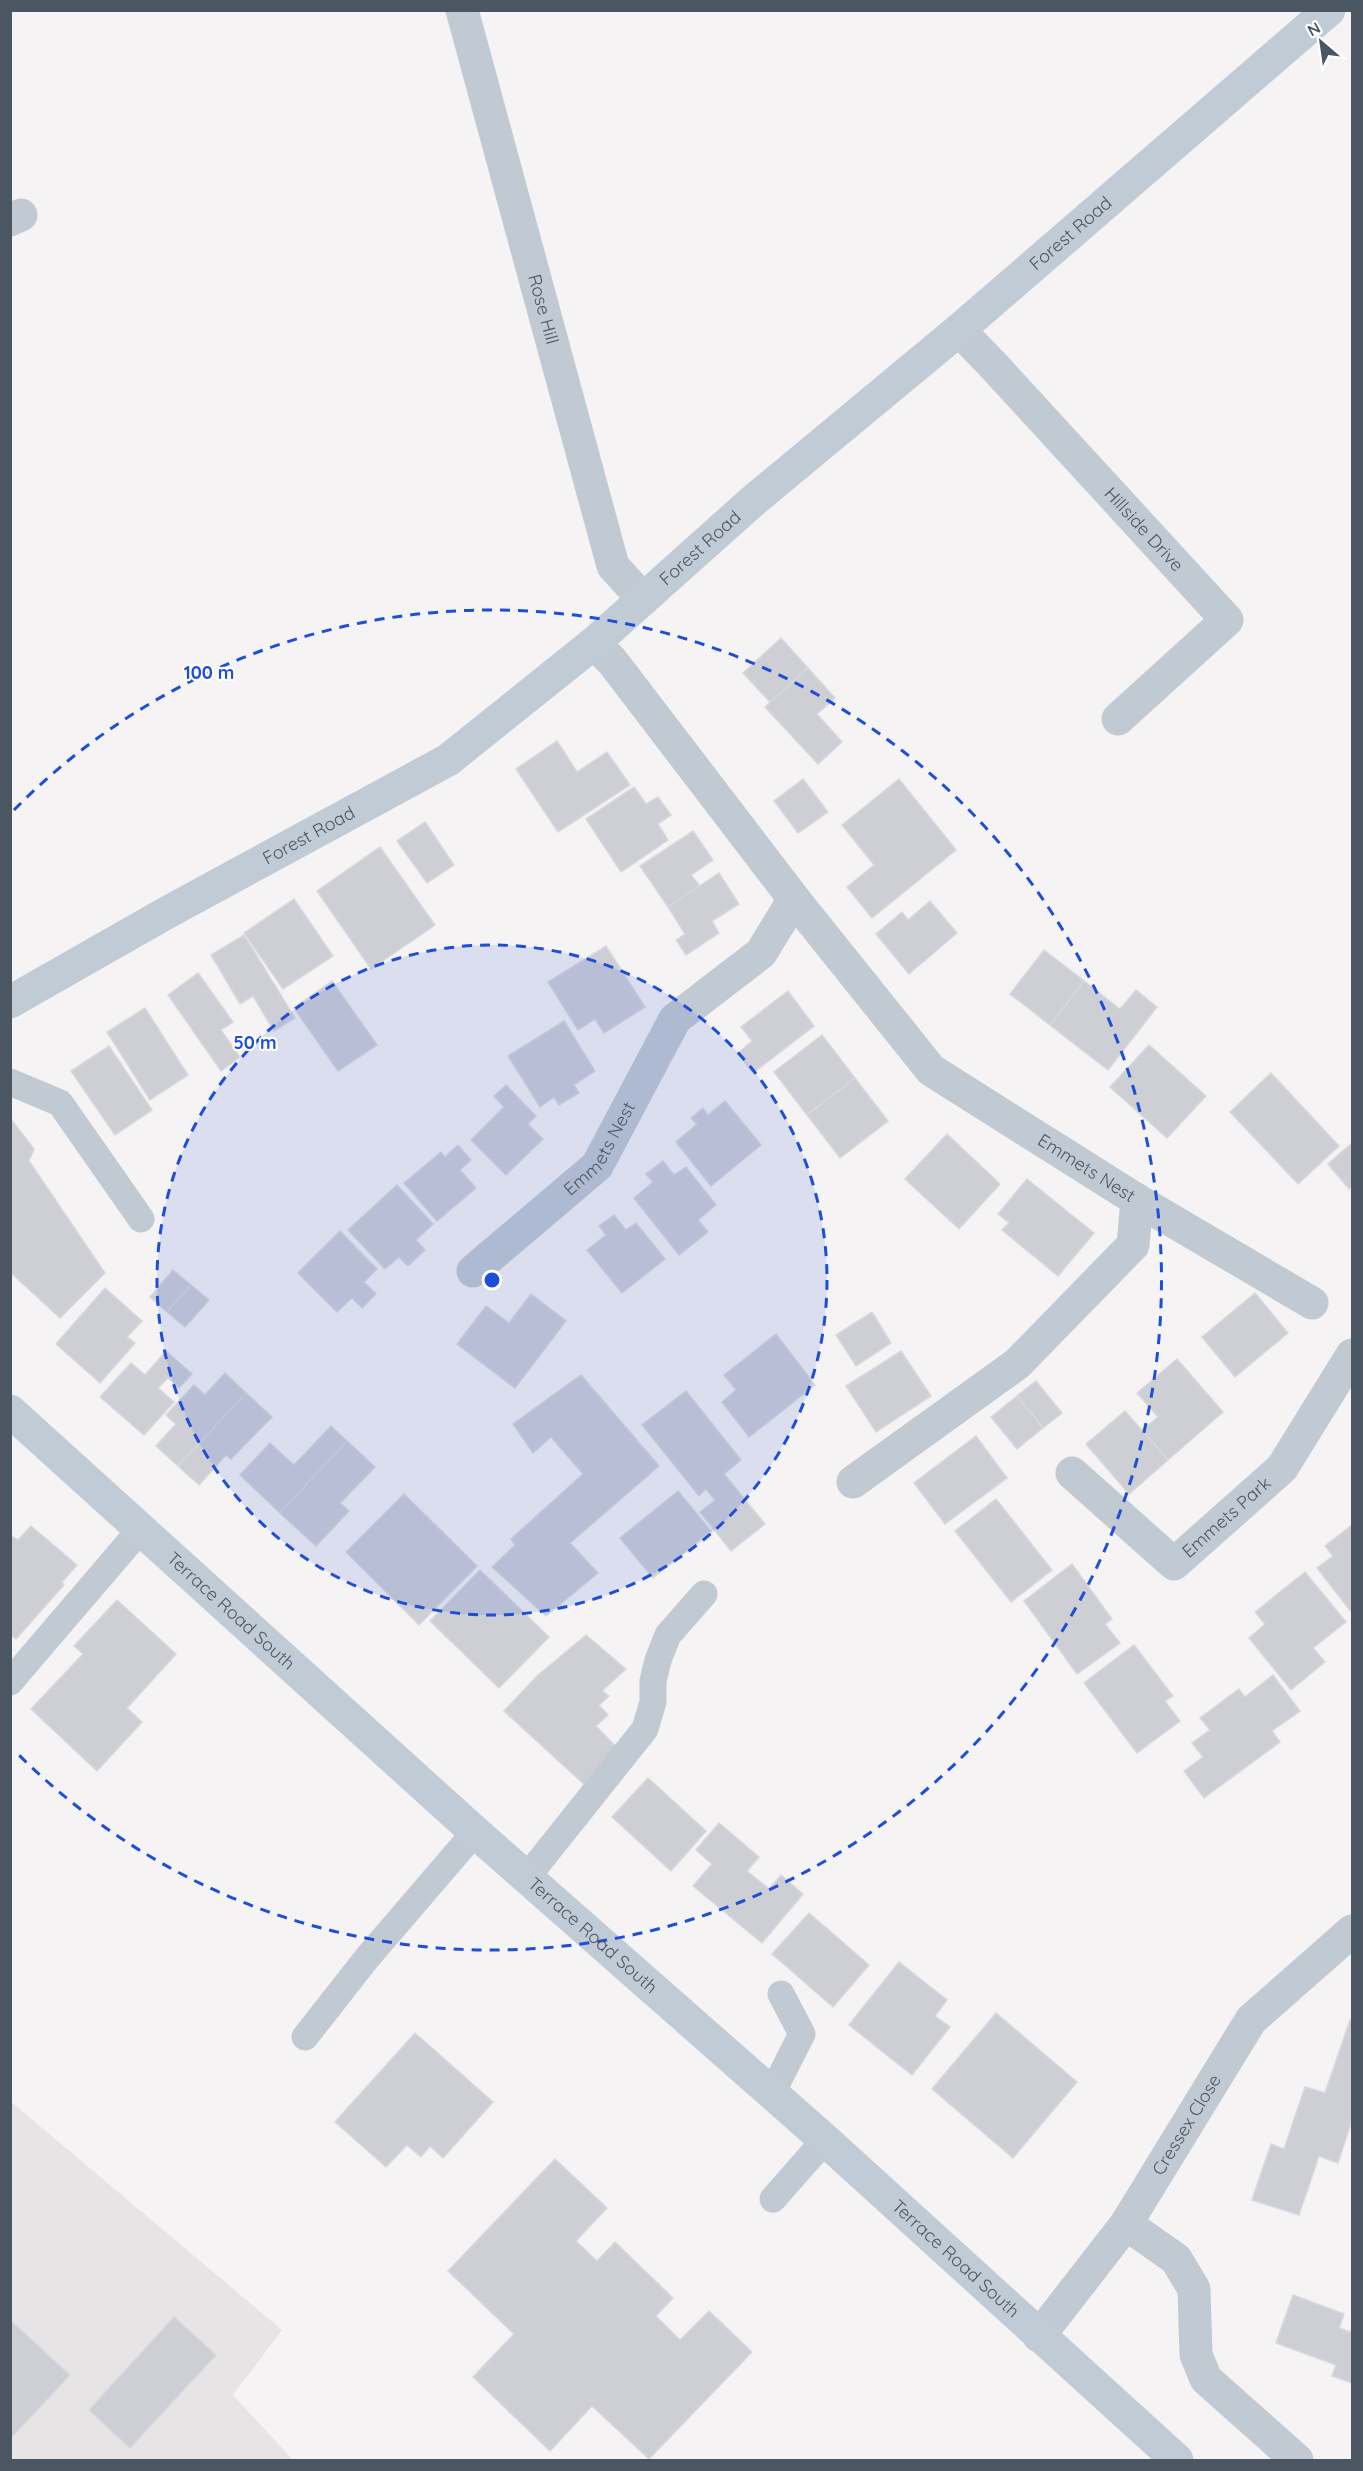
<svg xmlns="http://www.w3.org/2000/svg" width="1363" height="2471" viewBox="0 0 1363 2471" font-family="Quicksand,sans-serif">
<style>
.education{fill:#e6e4e5}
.building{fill:#cdcfd5;stroke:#d7d9de;stroke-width:1.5}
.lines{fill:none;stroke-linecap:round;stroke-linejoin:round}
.lane{stroke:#c1cad2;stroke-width:27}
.street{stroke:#c1cad2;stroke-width:33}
.secondary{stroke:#c1cbd6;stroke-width:33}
.ring{fill:none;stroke:#1d4ed8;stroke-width:3;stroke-dasharray:10 8}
.labels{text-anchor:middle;stroke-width:4.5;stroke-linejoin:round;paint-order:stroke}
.street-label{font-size:18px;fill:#4a5661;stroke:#fff}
.centre{fill:#1d4ed8;stroke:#fff;stroke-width:3}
.ring-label{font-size:18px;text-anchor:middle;font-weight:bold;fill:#1d4ed8;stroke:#fff;stroke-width:4.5;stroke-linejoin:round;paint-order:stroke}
</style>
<rect width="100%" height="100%" fill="#f5f3f3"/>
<path class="education" d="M10,2101L282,2330L233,2395L293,2460H11Z"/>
<g class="building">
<path d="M781,638L808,668L770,702L743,673Z"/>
<path d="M808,668L835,698L817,714L842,742L818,764L765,707Z"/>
<path d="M557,741L577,772L607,752L630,785L558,832L516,769Z"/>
<path d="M803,779L828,812L798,833L774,801Z"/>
<path d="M899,779L956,850L872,918L847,887L874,865L842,825Z"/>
<path d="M634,787L646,804L658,797L671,815L658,824L668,840L621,872L586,819Z"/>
<path d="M425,822L454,865L427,883L397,841Z"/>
<path d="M693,831L713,860L691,875L700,886L668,907L640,866Z"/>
<path d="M380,847L435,925L371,969L317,891Z"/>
<path d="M719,873L739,904L712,921L719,933L686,955L676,940L685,934L668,907Z"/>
<path d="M294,899L333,956L283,989L244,933Z"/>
<path d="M930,901L957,933L909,974L876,934L902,912L908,920Z"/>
<path d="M244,935L295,1018L274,1031L253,996L240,1004L211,955Z"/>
<path d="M606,946L645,1007L604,1033L595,1019L578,1030L548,982Z"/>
<path d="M1044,950L1084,981L1050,1025L1010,994Z"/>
<path d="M198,973L233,1022L221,1030L240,1057L221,1071L168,995Z"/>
<path d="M332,981L377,1045L338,1071L294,1008Z"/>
<path d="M1084,981L1120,1009L1136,990L1157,1007L1108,1070L1050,1025Z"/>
<path d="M788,991L814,1026L753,1073L738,1053L752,1041L741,1027Z"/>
<path d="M145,1008L188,1075L150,1100L107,1032Z"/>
<path d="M564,1021L595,1071L574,1085L579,1093L559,1105L554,1097L540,1107L508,1056Z"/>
<path d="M822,1035L855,1078L807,1115L774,1072Z"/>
<path d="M1149,1045L1206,1096L1167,1138L1110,1087Z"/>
<path d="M109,1046L152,1110L115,1135L71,1071Z"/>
<path d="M1271,1073L1339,1146L1298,1184L1230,1112Z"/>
<path d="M855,1078L888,1121L840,1158L807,1115Z"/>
<path d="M506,1085L536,1116L528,1124L543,1139L506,1175L471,1140L504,1107L494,1096Z"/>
<path d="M725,1101L761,1145L711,1186L676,1142L697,1124L691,1118L703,1108L708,1115Z"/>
<path d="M10,1118L34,1149L29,1161L105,1273L60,1318L10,1272Z"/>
<path d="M947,1134L1000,1184L959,1229L905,1179Z"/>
<path d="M1352,1143V1186L1349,1189L1328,1164Z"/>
<path d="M458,1145L471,1160L460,1170L476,1188L437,1221L404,1183L441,1152L445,1157Z"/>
<path d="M663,1161L674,1175L686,1167L716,1205L698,1220L708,1232L679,1255L634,1198L653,1182L646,1174Z"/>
<path d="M1027,1179L1094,1233L1058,1276L1002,1230L1009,1223L998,1214Z"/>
<path d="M397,1185L433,1224L416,1240L425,1250L408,1266L399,1257L385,1269L348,1230Z"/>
<path d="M614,1215L626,1230L636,1223L665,1259L622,1293L587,1250L606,1235L599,1226Z"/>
<path d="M340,1231L377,1269L364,1282L376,1294L362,1308L352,1298L337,1312L298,1273Z"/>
<path d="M173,1270L191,1285L167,1312L150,1297Z"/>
<path d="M191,1285L209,1300L185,1327L167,1312Z"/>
<path d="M105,1288L142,1321L127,1337L135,1343L100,1383L56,1344Z"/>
<path d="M1255,1293L1288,1333L1235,1377L1202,1337Z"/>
<path d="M531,1294L566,1321L515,1388L457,1344L486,1306L509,1323Z"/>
<path d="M872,1312L891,1343L856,1366L836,1335Z"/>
<path d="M776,1334L815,1385L749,1437L722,1402L736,1390L724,1375Z"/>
<path d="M166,1351L192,1374L179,1388L168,1378L158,1388L174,1402L144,1435L100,1397L131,1363L145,1375Z"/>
<path d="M901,1351L931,1396L876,1432L846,1386Z"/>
<path d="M1177,1359L1223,1412L1168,1460L1142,1430L1158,1417L1137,1393Z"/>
<path d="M225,1373L246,1393L178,1466L156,1446L176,1424L166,1415L194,1385L205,1395Z"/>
<path d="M581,1375L659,1466L570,1543L598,1573L546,1616L492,1567L515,1545L511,1539L583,1474L551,1437L533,1453L513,1424Z"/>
<path d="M1036,1381L1062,1413L1043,1428L1017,1396Z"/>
<path d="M686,1391L741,1460L724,1474L765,1524L731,1551L700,1512L715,1500L706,1489L699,1496L642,1425Z"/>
<path d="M246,1393L272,1417L231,1459L226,1455L199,1485L178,1466Z"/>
<path d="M1017,1396L1043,1428L1017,1449L991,1417Z"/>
<path d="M1125,1411L1168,1460L1129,1494L1086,1444Z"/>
<path d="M331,1426L347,1441L280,1513L240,1475L270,1443L294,1465Z"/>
<path d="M976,1436L1007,1478L945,1524L914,1483Z"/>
<path d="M347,1441L375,1467L340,1503L349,1511L316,1546L280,1513Z"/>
<path d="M678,1491L711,1531L653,1578L620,1538Z"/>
<path d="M404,1494L477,1566L419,1625L346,1552Z"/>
<path d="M996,1499L1052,1570L1011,1602L955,1531Z"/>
<path d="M1352,1525V1613L1317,1568L1333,1556L1325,1546Z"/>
<path d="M31,1526L77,1565L62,1582L64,1585L16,1639L10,1634V1535L18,1540Z"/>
<path d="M1072,1564L1112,1619L1105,1624L1120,1643L1077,1674L1024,1601Z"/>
<path d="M480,1570L549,1637L499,1688L430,1621Z"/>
<path d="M1305,1572L1346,1622L1313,1648L1325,1662L1291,1690L1249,1638L1265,1624L1255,1612Z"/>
<path d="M117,1600L176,1654L127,1708L142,1722L97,1771L31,1709L83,1654L74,1646Z"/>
<path d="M586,1635L626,1669L602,1691L609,1696L599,1705L608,1715L596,1726L622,1753L587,1787L504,1711L537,1676Z"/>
<path d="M1134,1645L1173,1696L1165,1701L1180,1721L1137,1753L1084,1683Z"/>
<path d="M1273,1675L1300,1711L1272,1731L1280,1742L1204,1798L1184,1771L1203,1757L1192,1743L1210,1730L1200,1718L1239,1689L1245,1697Z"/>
<path d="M648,1778L706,1831L671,1871L612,1817Z"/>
<path d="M719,1823L759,1857L747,1871L769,1889L781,1875L803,1894L762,1943L693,1886L712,1864L696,1850Z"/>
<path d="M809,1913L869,1965L833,2007L772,1954Z"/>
<path d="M899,1962L947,2000L935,2016L950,2027L912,2075L849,2025Z"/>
<path d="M996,2013L1077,2082L1013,2158L932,2089Z"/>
<path d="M1350,2020L1352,2021V2120L1338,2163L1319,2156L1299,2215L1252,2200L1271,2144L1284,2149L1305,2087L1325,2093Z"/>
<path d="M415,2033L493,2102L443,2158L430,2146L421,2157L407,2145L386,2167L335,2122Z"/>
<path d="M555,2159L607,2208L576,2241L597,2261L615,2242L673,2298L656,2316L680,2340L709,2311L752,2352L649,2459L592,2406L550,2451L473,2377L514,2334L448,2271Z"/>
<path d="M1293,2295L1344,2314L1339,2328L1350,2332L1352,2328V2383L1332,2376L1336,2365L1276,2343Z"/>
<path d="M174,2317L216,2355L130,2448L89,2410Z"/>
<path d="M10,2320L70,2375L10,2439Z"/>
</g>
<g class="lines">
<g class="lane">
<path d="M10,1082L60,1103L141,1219"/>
<path d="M10,1682L140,1530"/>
<path d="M527,1877L645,1729L653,1702V1681L658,1660L668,1635L704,1594"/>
<path d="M305,2037L367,1958L475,1832"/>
<path d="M772,2093L802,2034L781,1994"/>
<path d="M773,2199L825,2140"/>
</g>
<g class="street">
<path id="s1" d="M462,10L613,566L643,599"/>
<path d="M10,220L21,215"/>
<path id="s2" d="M959,330L992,364L1227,620L1118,719"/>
<path id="s3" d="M594,643L612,661L794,899L931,1070L1137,1200L1312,1303"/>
<path id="s4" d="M473,1271L597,1166L675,1019L761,953L794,899"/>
<path id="s5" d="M1072,1473L1174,1564L1282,1468L1352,1355"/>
<path d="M853,1482L1017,1364L1133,1245L1137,1200"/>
<path d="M1126,2224L1176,2259L1194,2289L1196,2355L1206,2379L1297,2460"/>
<path id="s6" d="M1039,2336L1126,2224L1251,2020L1352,1931"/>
</g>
<g class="secondary">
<path id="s7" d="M10,1002L168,912L448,760L594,643L754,500L959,330L1329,10"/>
<path id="s8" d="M10,1411L475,1832L825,2140L1177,2460"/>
</g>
</g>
<circle cx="492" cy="1280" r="335" fill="#1d4ed8" fill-opacity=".12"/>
<g class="ring">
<circle cx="492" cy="1280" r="335"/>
<path d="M14 810A670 670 0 1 1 14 1750"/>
</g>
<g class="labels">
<g class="street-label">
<text dy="6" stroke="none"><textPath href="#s7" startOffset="1316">Forest Road</textPath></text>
<text dy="6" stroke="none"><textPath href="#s1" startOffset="310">Rose Hill</textPath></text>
<text dy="6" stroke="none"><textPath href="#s2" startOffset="272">Hillside Drive</textPath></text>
<text dy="6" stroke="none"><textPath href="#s7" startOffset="830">Forest Road</textPath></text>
<text dy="6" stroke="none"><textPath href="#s7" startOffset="342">Forest Road</textPath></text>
<text dy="6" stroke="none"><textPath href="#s4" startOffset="178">Emmets Nest</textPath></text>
<text dy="6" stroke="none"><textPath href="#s3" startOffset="728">Emmets Nest</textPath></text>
<text dy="6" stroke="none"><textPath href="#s5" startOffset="207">Emmets Park</textPath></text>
<text dy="6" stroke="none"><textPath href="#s8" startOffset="298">Terrace Road South</textPath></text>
<text dy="6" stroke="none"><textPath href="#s8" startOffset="784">Terrace Road South</textPath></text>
<text dy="6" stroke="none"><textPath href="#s6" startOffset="258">Cressex Close</textPath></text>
<text dy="6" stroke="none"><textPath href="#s8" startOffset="1270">Terrace Road South</textPath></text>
</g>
</g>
<circle cx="492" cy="1280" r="9" class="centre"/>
<g class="ring-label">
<text x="209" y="679">100 m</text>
<text x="255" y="1049">50 m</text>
</g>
<rect width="1363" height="2471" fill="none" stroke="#4a5661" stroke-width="24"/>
<g transform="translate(1321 42) rotate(331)" stroke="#ffffff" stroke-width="4.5" paint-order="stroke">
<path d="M0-4.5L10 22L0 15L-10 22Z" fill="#4a5661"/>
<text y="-9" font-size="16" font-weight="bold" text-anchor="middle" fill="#4a5661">N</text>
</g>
</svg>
